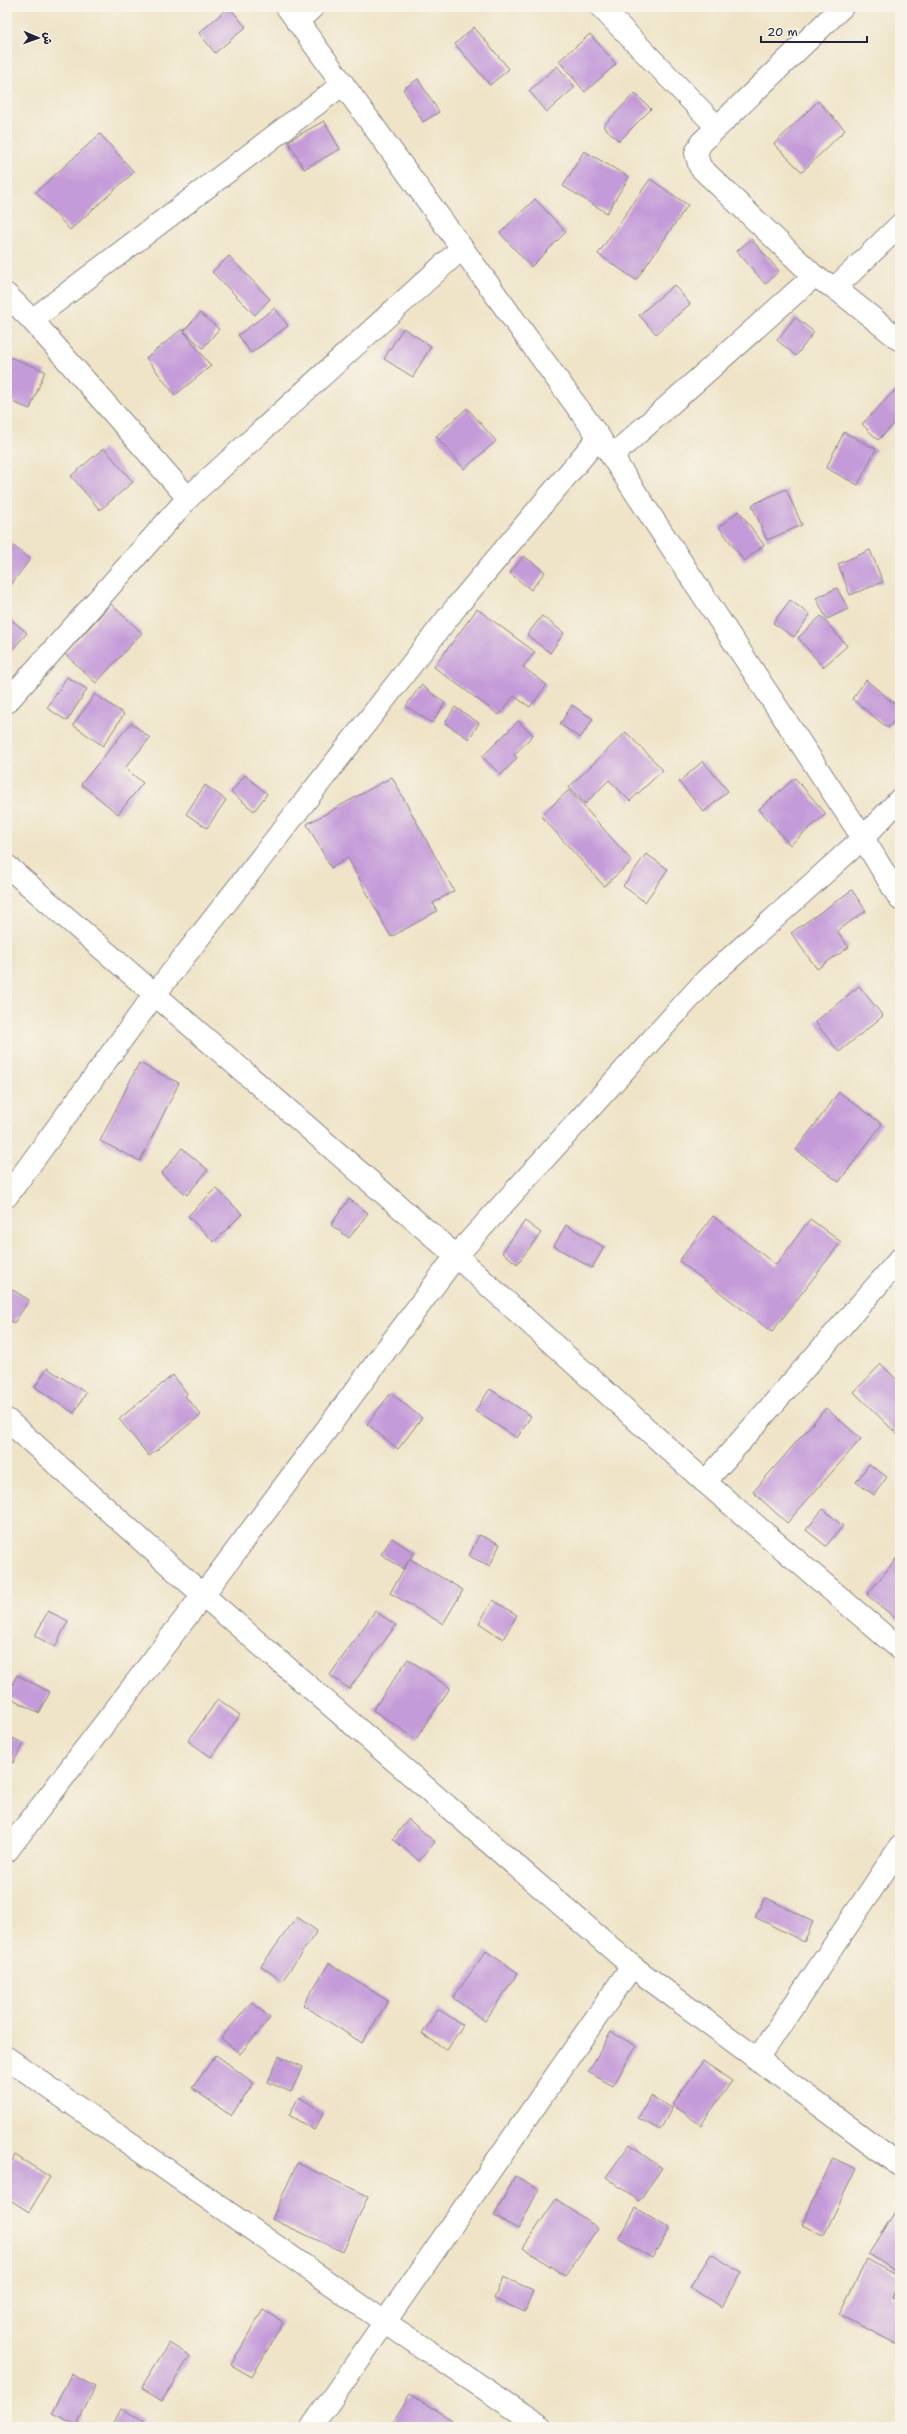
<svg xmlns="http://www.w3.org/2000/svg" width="907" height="2434" viewBox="0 0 907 2434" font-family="'Shantell Sans','Playpen Sans Arabic',sans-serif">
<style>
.building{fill:#c49bd9}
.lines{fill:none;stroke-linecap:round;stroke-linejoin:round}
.minor-casing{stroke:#888382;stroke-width:24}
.minor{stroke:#fff;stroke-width:22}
</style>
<rect width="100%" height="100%" fill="#f7f3e8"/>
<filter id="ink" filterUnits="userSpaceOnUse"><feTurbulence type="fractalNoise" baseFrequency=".025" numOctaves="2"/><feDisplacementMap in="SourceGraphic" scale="8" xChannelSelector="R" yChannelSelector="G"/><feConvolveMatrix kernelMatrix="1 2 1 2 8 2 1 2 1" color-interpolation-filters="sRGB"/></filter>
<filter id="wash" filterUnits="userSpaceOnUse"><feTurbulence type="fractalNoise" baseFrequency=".012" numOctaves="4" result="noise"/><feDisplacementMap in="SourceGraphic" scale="16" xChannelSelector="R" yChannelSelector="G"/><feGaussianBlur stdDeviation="0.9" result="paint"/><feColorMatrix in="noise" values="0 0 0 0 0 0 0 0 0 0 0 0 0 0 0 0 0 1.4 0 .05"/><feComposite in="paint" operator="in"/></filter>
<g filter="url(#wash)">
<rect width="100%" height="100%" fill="#efe4c8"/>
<g id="blocks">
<g class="building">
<path d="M229,7L246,27L215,53L199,33Z"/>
<path d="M474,27L509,69L490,85L455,44Z"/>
<path d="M590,34L616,64L585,92L559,61Z"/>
<path d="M557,66L575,87L547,112L529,91Z"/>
<path d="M418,79L439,112L423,122L403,89Z"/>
<path d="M635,93L651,109L619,141L603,126Z"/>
<path d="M818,101L845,130L802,172L774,144Z"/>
<path d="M324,121L340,149L304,169L288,141Z"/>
<path d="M100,134L134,172L70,230L36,192Z"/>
<path d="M584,151L629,177L607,213L563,186Z"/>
<path d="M650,179L688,205L636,280L598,254Z"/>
<path d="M535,199L566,232L531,267L500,233Z"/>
<path d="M751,239L779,271L765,284L737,251Z"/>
<path d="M229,256L270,299L255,315L212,272Z"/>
<path d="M674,285L690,304L656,334L639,315Z"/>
<path d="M275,308L288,326L251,353L238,335Z"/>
<path d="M200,313L219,329L203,348L184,331Z"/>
<path d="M795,317L814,332L796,356L777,340Z"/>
<path d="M403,328L431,346L413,377L384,359Z"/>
<path d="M182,329L211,366L175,395L146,358Z"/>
<path d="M7,356L45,371L30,409L7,400Z"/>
<path d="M897,388L900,391V418L878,440L862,424Z"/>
<path d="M467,408L496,441L464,469L436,436Z"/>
<path d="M844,432L876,449L858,485L826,468Z"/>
<path d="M104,448L133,482L100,510L71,476Z"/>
<path d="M786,489L802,525L767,540L752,505Z"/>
<path d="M739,511L764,545L744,561L719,527Z"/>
<path d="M11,544L30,559L7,590V549Z"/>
<path d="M870,550L883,582L850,595L838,564Z"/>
<path d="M524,556L545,572L531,590L510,573Z"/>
<path d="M837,588L848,609L827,619L816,598Z"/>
<path d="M790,600L810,615L794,637L773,623Z"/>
<path d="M111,604L142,633L96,683L65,654Z"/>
<path d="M477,609L535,652L523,667L547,685L530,707L514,696L499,715L434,667Z"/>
<path d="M7,616L27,633L12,650L7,646Z"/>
<path d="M542,616L564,633L550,653L527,635Z"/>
<path d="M821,616L847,646L823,667L798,638Z"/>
<path d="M67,677L87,689L67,721L47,708Z"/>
<path d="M866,680L900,708V713L888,728L852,699Z"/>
<path d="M421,685L445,703L432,723L406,706Z"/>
<path d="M95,694L124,714L103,746L73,725Z"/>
<path d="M572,705L593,719L580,738L560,724Z"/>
<path d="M455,707L479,723L469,739L445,723Z"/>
<path d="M518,721L533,735L514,755L517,758L501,775L482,757Z"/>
<path d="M131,723L150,738L125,768L143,783L118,814L81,784Z"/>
<path d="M626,732L663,770L630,801L609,780L585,804L569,787Z"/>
<path d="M703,761L728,791L704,812L679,782Z"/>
<path d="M245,775L267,794L254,811L231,792Z"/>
<path d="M392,777L454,891L433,903L437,911L391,937L348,858L331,868L307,824Z"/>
<path d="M795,778L826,814L790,845L759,809Z"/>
<path d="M205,785L226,800L207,828L186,814Z"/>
<path d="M569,790L632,861L604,886L541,816Z"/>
<path d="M646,854L668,869L645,902L623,886Z"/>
<path d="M852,890L866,911L837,931L849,947L817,969L791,933Z"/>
<path d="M859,986L883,1016L839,1052L815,1022Z"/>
<path d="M139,1063L179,1083L140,1161L100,1141Z"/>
<path d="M839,1092L882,1124L839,1182L796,1150Z"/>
<path d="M182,1148L208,1170L187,1195L161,1174Z"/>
<path d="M216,1188L242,1214L214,1242L188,1216Z"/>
<path d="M349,1199L368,1213L349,1238L331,1225Z"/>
<path d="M713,1216L776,1265L810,1219L841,1242L772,1332L679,1261Z"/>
<path d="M525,1221L541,1233L517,1264L502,1252Z"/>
<path d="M566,1225L604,1247L592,1268L554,1246Z"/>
<path d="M8,1287L29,1300L14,1323L7,1319Z"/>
<path d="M881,1364L900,1383V1437L854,1392Z"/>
<path d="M47,1368L86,1393L74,1413L35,1387Z"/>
<path d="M173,1375L187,1393L185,1396L201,1415L149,1456L119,1419Z"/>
<path d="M490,1389L531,1416L517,1438L475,1411Z"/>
<path d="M391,1393L422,1418L398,1449L367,1424Z"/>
<path d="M826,1408L861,1439L787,1523L753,1492Z"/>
<path d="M869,1464L887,1477L874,1495L856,1482Z"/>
<path d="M823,1509L843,1526L826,1546L806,1530Z"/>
<path d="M479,1535L500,1544L490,1566L469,1556Z"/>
<path d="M392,1538L414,1553L403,1569L381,1554Z"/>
<path d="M900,1554V1622L867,1595Z"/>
<path d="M410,1559L463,1590L443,1624L390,1593Z"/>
<path d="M493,1600L517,1615L503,1639L479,1623Z"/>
<path d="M48,1611L68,1621L55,1647L35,1636Z"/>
<path d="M375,1611L396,1625L349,1689L330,1675Z"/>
<path d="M408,1659L450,1688L416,1739L373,1710Z"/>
<path d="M17,1675L50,1692L39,1713L7,1696Z"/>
<path d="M218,1699L240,1715L211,1757L188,1741Z"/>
<path d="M7,1735L24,1744L13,1763L7,1760Z"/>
<path d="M408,1819L435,1842L419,1861L393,1839Z"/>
<path d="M765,1897L813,1922L804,1942L755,1917Z"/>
<path d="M297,1917L317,1931L282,1981L261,1966Z"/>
<path d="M486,1951L518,1973L485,2021L453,1998Z"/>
<path d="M329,1963L388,2001L362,2043L303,2005Z"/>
<path d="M252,2002L270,2018L240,2054L221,2038Z"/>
<path d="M438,2009L463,2025L447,2050L422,2034Z"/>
<path d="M611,2032L636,2046L613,2086L588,2072Z"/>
<path d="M216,2055L254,2083L231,2116L192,2088Z"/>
<path d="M279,2056L303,2067L291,2092L268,2082Z"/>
<path d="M703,2061L732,2081L701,2125L672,2105Z"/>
<path d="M651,2096L672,2108L660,2130L638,2118Z"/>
<path d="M299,2097L324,2113L314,2130L289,2115Z"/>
<path d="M630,2144L662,2168L639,2201L606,2177Z"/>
<path d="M15,2155L50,2177L29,2212L7,2198V2170Z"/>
<path d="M833,2158L856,2169L824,2235L802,2225Z"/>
<path d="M297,2163L368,2196L343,2252L272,2219Z"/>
<path d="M515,2176L539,2189L518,2229L494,2216Z"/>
<path d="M556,2199L598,2228L565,2276L523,2248Z"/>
<path d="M899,2207L900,2208V2274L869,2254Z"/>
<path d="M636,2208L670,2228L652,2258L619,2239Z"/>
<path d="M711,2254L742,2273L721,2307L690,2287Z"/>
<path d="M867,2259L900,2277V2283L892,2297L900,2301V2346L839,2314Z"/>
<path d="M503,2277L533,2290L525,2312L494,2299Z"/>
<path d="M263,2310L283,2322L252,2377L231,2365Z"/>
<path d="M169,2343L190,2356L162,2401L141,2388Z"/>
<path d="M71,2374L95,2387L77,2425L52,2413Z"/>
<path d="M410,2394L452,2420L448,2427H390Z"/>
<path d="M121,2409L143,2420L140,2427H112Z"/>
</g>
</g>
</g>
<g filter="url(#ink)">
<use href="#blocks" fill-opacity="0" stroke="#888382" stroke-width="1"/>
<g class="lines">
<defs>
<g id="minor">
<path d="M287,7L599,437L863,838L900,899"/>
<path d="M601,7L717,127"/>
<path d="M842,7L701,143L696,153L700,167L814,276L835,288L900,340"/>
<path d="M297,22L313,7"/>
<path d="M835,288L900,225"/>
<path d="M7,295L32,320L188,498"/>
<path d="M32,320L343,84"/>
<path d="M612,456L814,276"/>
<path d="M7,702L188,498L462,248"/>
<path d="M7,866L456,1256L705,1482L900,1649"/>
<path d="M7,1196L155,994L457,606L599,437"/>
<path d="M7,1420L203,1595L632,1966L900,2165"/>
<path d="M705,1482L900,1259"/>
<path d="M7,1851L203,1595L456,1256L706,980L863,838L900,799"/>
<path d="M7,2058L386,2323L542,2427"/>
<path d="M757,2060L900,1847"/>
<path d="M312,2427L632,1966"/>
</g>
</defs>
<use href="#minor" class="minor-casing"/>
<use href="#minor" class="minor"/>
</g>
</g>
<rect width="907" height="2434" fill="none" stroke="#f7f3e8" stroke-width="24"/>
<g transform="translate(38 38) rotate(92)" stroke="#f7f3e8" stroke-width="3" paint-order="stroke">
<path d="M0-3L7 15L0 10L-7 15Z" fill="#22223b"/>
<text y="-6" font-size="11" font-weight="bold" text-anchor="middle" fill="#22223b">ش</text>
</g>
<path d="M761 36v6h106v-6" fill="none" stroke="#22223b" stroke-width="2"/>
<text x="767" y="36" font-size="12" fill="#22223b" stroke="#f7f3e8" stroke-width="3" paint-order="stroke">20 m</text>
</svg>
